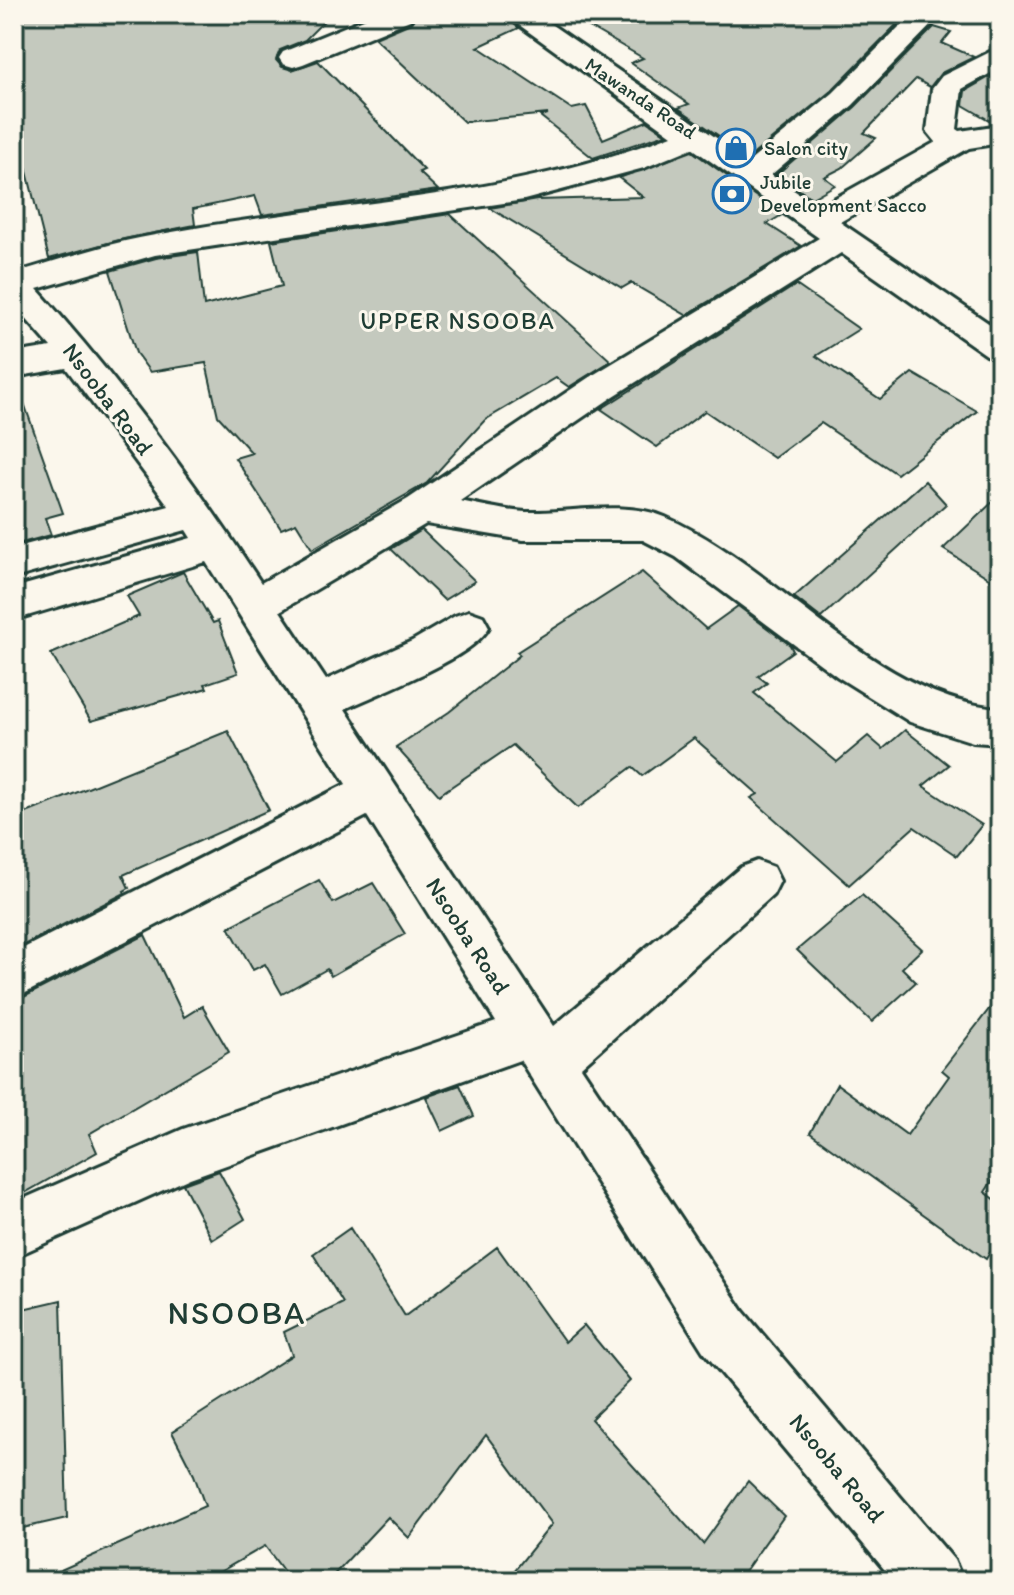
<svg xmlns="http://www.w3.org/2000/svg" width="1014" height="1595" viewBox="0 0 1014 1595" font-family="Itim,sans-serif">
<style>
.building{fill:#c4c9be;stroke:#1f3d34;stroke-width:2}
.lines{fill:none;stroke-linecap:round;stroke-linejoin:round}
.minor-casing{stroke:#1f3d34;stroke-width:6}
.minor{fill:#fbf7ec;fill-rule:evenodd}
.labels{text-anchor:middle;stroke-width:6;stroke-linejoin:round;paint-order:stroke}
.far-street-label{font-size:20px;fill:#1f3d34;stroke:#fbf7ec}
.far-poi-label{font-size:20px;fill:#1f3d34;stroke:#fbf7ec;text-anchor:start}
.far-quarter-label{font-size:24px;letter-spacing:2px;fill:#1f3d34;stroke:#fbf7ec}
.street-label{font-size:24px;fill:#1f3d34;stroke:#fbf7ec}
.near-neighbourhood-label{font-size:32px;letter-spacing:2px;fill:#1f3d34;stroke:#fbf7ec}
</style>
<rect width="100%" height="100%" fill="#fbf7ec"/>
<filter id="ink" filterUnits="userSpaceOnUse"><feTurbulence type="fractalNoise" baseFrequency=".0125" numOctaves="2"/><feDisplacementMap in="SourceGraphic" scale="16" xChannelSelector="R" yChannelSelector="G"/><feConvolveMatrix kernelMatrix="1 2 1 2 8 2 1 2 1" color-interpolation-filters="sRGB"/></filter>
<g filter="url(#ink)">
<g class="building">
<path d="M14,14H331L305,40L280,50L276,60L282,67L292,70L318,61L424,170L419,172L438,190L262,215L255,196L193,209L195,225L119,240L49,259L14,120Z"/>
<path d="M417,14H501L519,28L478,47L572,109L586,106L603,139L647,121L666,134L593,158L540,116L548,114L464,122L375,38L411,23Z"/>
<path d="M567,14H894L904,17L831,91L750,157L678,108L689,104L631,63L643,58Z"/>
<path d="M934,27L951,32L942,43L974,57L941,73L930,87L916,79L864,133L876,138L842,168L824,177L835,185L812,198L776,175L855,107Z"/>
<path d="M1000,71V122L994,123L963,105L965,91Z"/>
<path d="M692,151L782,215L767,224L801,246L686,315L631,283L622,288L490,208L537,200L643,197L619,178Z"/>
<path d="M450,214L611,361L569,387L556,378L485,420L427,483L312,549L296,523L281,529L235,458L252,453L218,416L206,363L150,372L136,353L110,271L156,258L198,252L204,306L282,286L271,241Z"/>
<path d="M796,285L859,329L816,356L880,399L912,373L977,411L897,474L821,423L774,458L705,411L657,447L601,409Z"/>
<path d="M19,389L63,513L45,518L51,535L14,545V390Z"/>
<path d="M925,481L946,504L821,618L794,597Z"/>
<path d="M1000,495V585L943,549Z"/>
<path d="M422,530L475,581L444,600L391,549Z"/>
<path d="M183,572L213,623L218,621L238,673L205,684L207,688L91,721L51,654L139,616L127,596Z"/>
<path d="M642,572L706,629L738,606L790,645L793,651L758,676L767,683L754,693L837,762L868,736L883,749L905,730L949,765L923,786L982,825L957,856L914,827L849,885L751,798L758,794L694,738L642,776L632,767L578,808L513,745L439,795L396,747L449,712L520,655L517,652Z"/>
<path d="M228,731L269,810L123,875L129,888L124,891L125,893L14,950V818Z"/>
<path d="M319,880L333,903L373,883L405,934L331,976L327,969L282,994L265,964L253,970L229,927Z"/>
<path d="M862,895L922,949L902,968L916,982L872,1022L797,950Z"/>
<path d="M145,935L184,1017L202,1006L229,1052L89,1134L97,1152L14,1199V1002Z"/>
<path d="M1000,995V1169L985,1192L1000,1203V1236L986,1259L810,1133L837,1084L907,1135L949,1076L942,1070Z"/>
<path d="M460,1085L474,1116L442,1131L426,1097Z"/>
<path d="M219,1171L245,1219L212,1240L183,1184Z"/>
<path d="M350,1228L405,1316L497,1247L565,1342L584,1325L630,1381L591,1419L703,1544L748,1481L784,1516L738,1581H506L552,1524L486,1435L409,1538L388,1517L328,1581H291L265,1546L204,1581H36L205,1506L194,1475L172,1432L292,1355L284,1332L343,1303L313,1254Z"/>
<path d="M61,1300L67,1518L14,1530V1311Z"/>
</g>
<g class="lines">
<defs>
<g id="minor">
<path d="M376,14H414L410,20L303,64L293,67L283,64L279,58L283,52Z"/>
<path d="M504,14H536L750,161L833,93L912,14H942L853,105L771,175L819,207L936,142L927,131L932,89L942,76L1000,47V68L962,89L957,129L960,131L1000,125V143L969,148L840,222L1000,331V360L988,356L841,253L614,396L460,501C482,505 504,511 526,512C570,513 624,500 665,517C778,565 875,699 1000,708V744L973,742L910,722L838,677L676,557L643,540H523L426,524L280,611L326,680L412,641L455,616L469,611L483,616L489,627C473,658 379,693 345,709L554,1026L741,867L757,861L773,867L780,881L773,895L581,1067L743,1311L954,1560L963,1581H894L703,1351L520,1060L190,1178L14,1257V1203L183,1129L496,1022L367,816L14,999V953L346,784L206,562L14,620V588L191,538L186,530L14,578V548L169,506L66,368L14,377V353L51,347L14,305V273C60,260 107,243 155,235C328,202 507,200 672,135ZM692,148L819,238L588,378L408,499L261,583C194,481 119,380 37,289L155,255L524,200L644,168Z"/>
</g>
</defs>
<use href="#minor" class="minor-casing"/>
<use href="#minor" class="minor"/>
</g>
</g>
<defs>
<symbol id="shop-ring" viewBox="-11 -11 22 22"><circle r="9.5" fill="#fbf7ec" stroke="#1f6fb2" stroke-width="1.5"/><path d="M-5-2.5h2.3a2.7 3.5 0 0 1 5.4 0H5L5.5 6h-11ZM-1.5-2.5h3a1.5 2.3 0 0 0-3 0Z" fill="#1f6fb2"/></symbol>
<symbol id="bank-ring" viewBox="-11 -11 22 22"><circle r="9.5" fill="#fbf7ec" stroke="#1f6fb2" stroke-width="1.5"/><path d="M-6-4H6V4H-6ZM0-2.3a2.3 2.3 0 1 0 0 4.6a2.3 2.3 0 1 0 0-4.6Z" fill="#1f6fb2"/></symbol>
</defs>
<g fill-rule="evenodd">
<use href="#shop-ring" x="714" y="126" width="44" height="44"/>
<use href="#bank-ring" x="710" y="172" width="44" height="44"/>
</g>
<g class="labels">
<g class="far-street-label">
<text transform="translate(641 98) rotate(34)" y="7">Mawanda Road</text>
</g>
<g class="far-poi-label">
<text x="764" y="155">Salon city</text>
<text x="760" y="189">Jubile<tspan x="760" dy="23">Development Sacco</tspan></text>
</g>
<g class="far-quarter-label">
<text x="458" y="329">UPPER NSOOBA</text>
</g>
<g class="street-label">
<text transform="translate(108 399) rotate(53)" y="8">Nsooba Road</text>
<text transform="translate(468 936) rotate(57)" y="8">Nsooba Road</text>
<text transform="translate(837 1468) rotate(50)" y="8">Nsooba Road</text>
</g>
<g class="near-neighbourhood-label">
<text x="237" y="1324">NSOOBA</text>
</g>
</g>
<rect width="1014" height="1595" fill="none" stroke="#fbf7ec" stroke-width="48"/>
<rect x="24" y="24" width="966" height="1547" fill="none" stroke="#1f3d34" stroke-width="3" filter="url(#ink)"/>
</svg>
